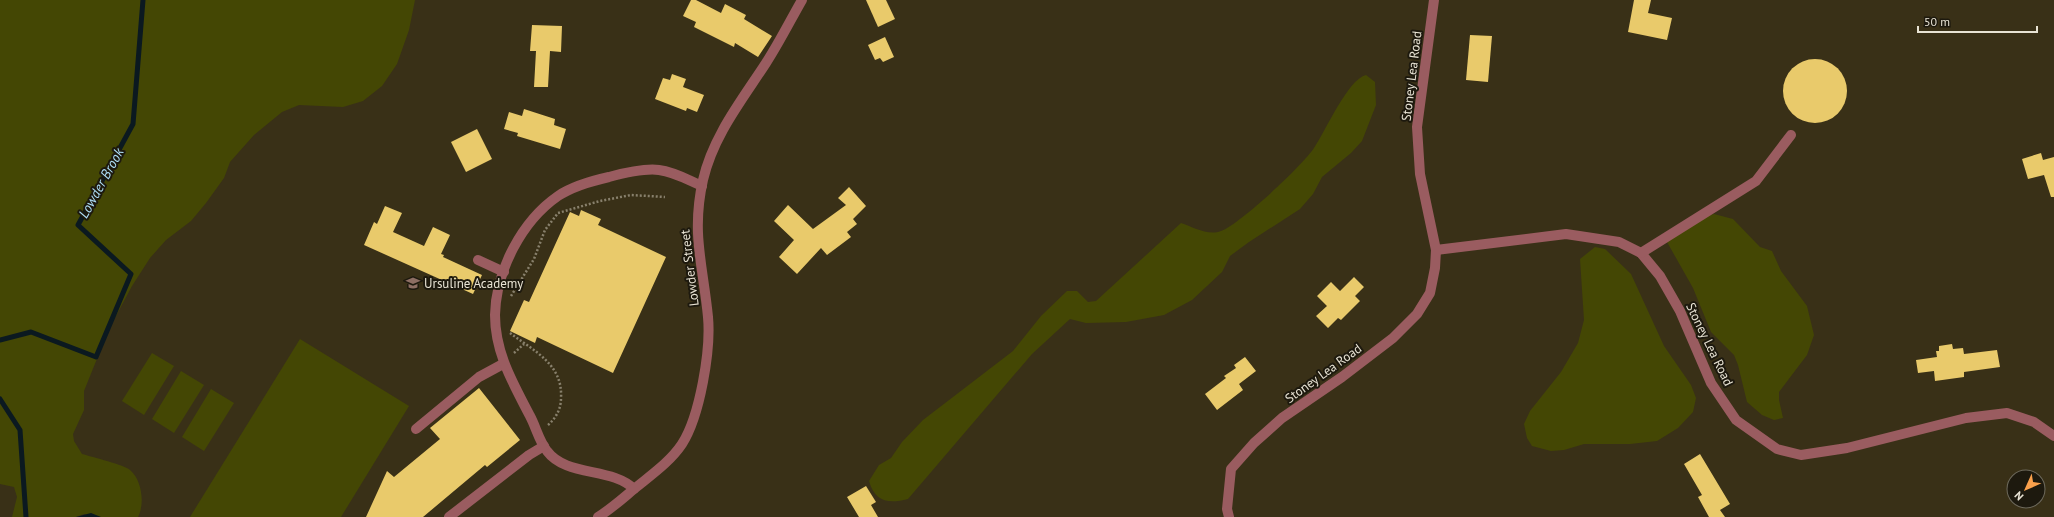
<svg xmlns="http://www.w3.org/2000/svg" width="2054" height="517" viewBox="0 0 2054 517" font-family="'PT Sans',sans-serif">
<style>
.green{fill:#444704}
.water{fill:#0b1920}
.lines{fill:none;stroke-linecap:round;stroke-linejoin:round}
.stream{stroke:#0b1920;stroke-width:5}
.building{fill:#e9ca6b}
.path{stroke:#88806c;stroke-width:2.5;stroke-dasharray:2 2;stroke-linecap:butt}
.minor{stroke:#9a5c60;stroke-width:10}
.labels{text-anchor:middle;stroke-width:4;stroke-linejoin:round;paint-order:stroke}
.street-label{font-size:13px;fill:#e8e3d4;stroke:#1d190e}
.poi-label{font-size:13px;fill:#e8e3d4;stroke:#1d190e;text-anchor:start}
.water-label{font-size:14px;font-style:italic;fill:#aedef6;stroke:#1d190e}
</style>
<rect width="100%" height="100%" fill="#393017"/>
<g class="green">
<path d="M0,0H415L409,30L397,64L382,86L363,101L343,107L299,105L282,112L254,135L230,162L224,178L206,203L191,221L166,240L150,258L132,286L109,329L84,391V410L73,434L74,441L82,454C92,457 125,465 130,470C142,480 145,504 138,517H101L84,514L76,517H12L17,497L14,487L0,484Z"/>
<path d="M1366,75L1375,82L1376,105L1362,141L1351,153L1322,177L1313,194L1300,209L1249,242L1230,256L1222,272L1192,300L1164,315L1126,322L1086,323L1070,319L1032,354L908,499C888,504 875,502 869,481L879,465L891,458L902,442L923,420L1013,351L1041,316L1067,291H1077L1088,302L1096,301L1181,223C1193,227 1208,236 1221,231C1240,224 1303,165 1314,148C1325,132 1348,79 1366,75Z"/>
<path d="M1714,214L1733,219L1760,247L1772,251L1781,271L1807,306L1814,335L1807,355L1779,392V400L1783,418L1774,420L1762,415L1747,402L1738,365L1734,355L1711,332L1693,288L1667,242L1684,223Z"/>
<path d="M1595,247L1605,249L1631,274L1664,346L1691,385L1696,398L1693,412L1678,428L1657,441L1630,444H1584L1564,450L1551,451L1532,446L1527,438L1524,424L1530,411L1561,372L1578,343L1584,320L1580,259Z"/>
<path d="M300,339L409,406L341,517H190Z"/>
<path d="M152,353L174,366L144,415L122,401Z"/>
<path d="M181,371L204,385L174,433L152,419Z"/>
<path d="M211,389L234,403L204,451L182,437Z"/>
</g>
<path class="water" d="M91,513L101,517H76Z"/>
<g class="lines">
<g class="stream">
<path d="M0,340L31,332L96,357L131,274L78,225L133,124L143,0"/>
<path d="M0,399L20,430L26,517"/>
</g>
</g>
<g class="building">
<path d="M691,0H696L721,13L725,4L746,15L744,19L772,36L758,57L735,43L734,47L694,27L696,22L683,16Z"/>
<path d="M866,0H886L895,19L878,27Z"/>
<path d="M1634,0H1651L1648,13L1672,18L1667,40L1628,32Z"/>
<path d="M532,25L562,26L561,52L550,51L548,87H534L536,51H530Z"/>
<path d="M1470,35L1492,36L1488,82L1466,80Z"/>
<path d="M885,37L894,57L883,62L880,58L875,60L868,45Z"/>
<circle cx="1815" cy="91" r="32"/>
<path d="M672,74L686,79L683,87L704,95L697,112L687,108L686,111L655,99L663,78L670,80Z"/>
<path d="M524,109L555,119L554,125L566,129L560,149L517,136L518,133L504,129L509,112L522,116Z"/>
<path d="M477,129L492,159L466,172L451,142Z"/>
<path d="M2041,153L2043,160L2054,157V197H2051L2044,175L2028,179L2022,159Z"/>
<path d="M849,187L866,206L853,219L857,224L847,232L851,237L827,255L821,248L797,274L779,257L794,240L774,221L788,205L813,229L846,205L838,198Z"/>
<path d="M385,206L402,213L393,232L424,246L433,227L450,235L441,254L444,255L443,257L482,275L473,294L364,245L374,222L377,224Z"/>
<path d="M581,210L601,219L598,225L666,257L613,373L537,337L535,343L510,331L524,300L529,302L570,212L579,216Z"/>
<path d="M1354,277L1364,287L1355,296L1360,301L1341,320L1338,318L1328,328L1316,316L1327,306L1317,296L1331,282L1340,291Z"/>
<path d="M1952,344L1953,349L1963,348L1964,354L1997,350L2000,367L1964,372V377L1935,381L1934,371L1918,373L1916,360L1937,357L1936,351H1939V346Z"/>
<path d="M1245,357L1256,371L1239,384L1243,390L1217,410L1205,394L1226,378L1224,376L1236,368L1234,365Z"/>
<path d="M479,388L520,440L487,467L485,465L423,517H366L387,471L394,477L440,439L430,428Z"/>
<path d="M1700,454L1730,504L1720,510L1725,517H1709L1698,497L1702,495L1684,464Z"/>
<path d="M866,486L876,502L871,505L878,517H859L847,497Z"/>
</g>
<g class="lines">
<g class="path">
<path d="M481,282L486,285"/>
<path d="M511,296L534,259L545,230L558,213L600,201L631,195L665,197"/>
<path d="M510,333C534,351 563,364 561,398C561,409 556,418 548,425"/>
<path d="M514,353L524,344"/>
</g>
<g class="minor">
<path d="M1436,250L1566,234L1619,242L1641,253L1660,276L1680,311L1711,383L1736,420L1777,449L1801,455L1847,448L1966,418L2007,413L2034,422L2054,436"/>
<path d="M1641,253L1756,181L1791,135"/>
<path d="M478,260L504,272"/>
<path d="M416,429L479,377L503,364"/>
<path d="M634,489C612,467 566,477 547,451C539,441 536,427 530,416C513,383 495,353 495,315C496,270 522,221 558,196C573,186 591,181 609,177C624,173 644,168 659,170C675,172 688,180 702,186"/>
<path d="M449,517L529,455L544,446"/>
<path d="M598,517C611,509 622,499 634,489C651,475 670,462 682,444C700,416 711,350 708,317C703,265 691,233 703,180C713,136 742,100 766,63C779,43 790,21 802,0"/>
<path d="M1229,517L1227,509L1231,469L1254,443L1282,418L1342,377L1393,338L1417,314L1430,293L1435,268L1436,250L1420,174L1417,127L1434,0"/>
</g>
</g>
<defs>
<symbol id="school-bare" viewBox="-9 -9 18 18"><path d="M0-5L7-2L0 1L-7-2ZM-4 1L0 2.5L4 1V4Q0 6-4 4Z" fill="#8d6e63" stroke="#1d190e" stroke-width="2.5" paint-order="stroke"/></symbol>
</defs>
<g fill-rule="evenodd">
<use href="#school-bare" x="403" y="273" width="20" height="20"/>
</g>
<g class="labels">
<g class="street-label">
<text transform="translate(1411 76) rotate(-83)" y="5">Stoney Lea Road</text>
<text transform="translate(689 268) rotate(-97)" y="5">Lowder Street</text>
<text transform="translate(1710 344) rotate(64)" y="5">Stoney Lea Road</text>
<text transform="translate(1323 373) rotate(-36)" y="5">Stoney Lea Road</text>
</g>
<g class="poi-label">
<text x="424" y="288">Ursuline Academy</text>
</g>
<g class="water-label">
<text transform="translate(101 183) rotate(-61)" y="5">Lowder Brook</text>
</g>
</g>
<g transform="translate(2026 489) rotate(225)"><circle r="19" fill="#1d190e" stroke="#6e6a5d"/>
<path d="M0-3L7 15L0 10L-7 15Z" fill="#f9a04c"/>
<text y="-6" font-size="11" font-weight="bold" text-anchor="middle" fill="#e8e3d4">N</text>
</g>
<path d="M1918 26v6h119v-6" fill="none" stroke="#e8e3d4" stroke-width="2"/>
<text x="1924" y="26" font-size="12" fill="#e8e3d4" stroke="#1d190e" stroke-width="3" paint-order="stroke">50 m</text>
</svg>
